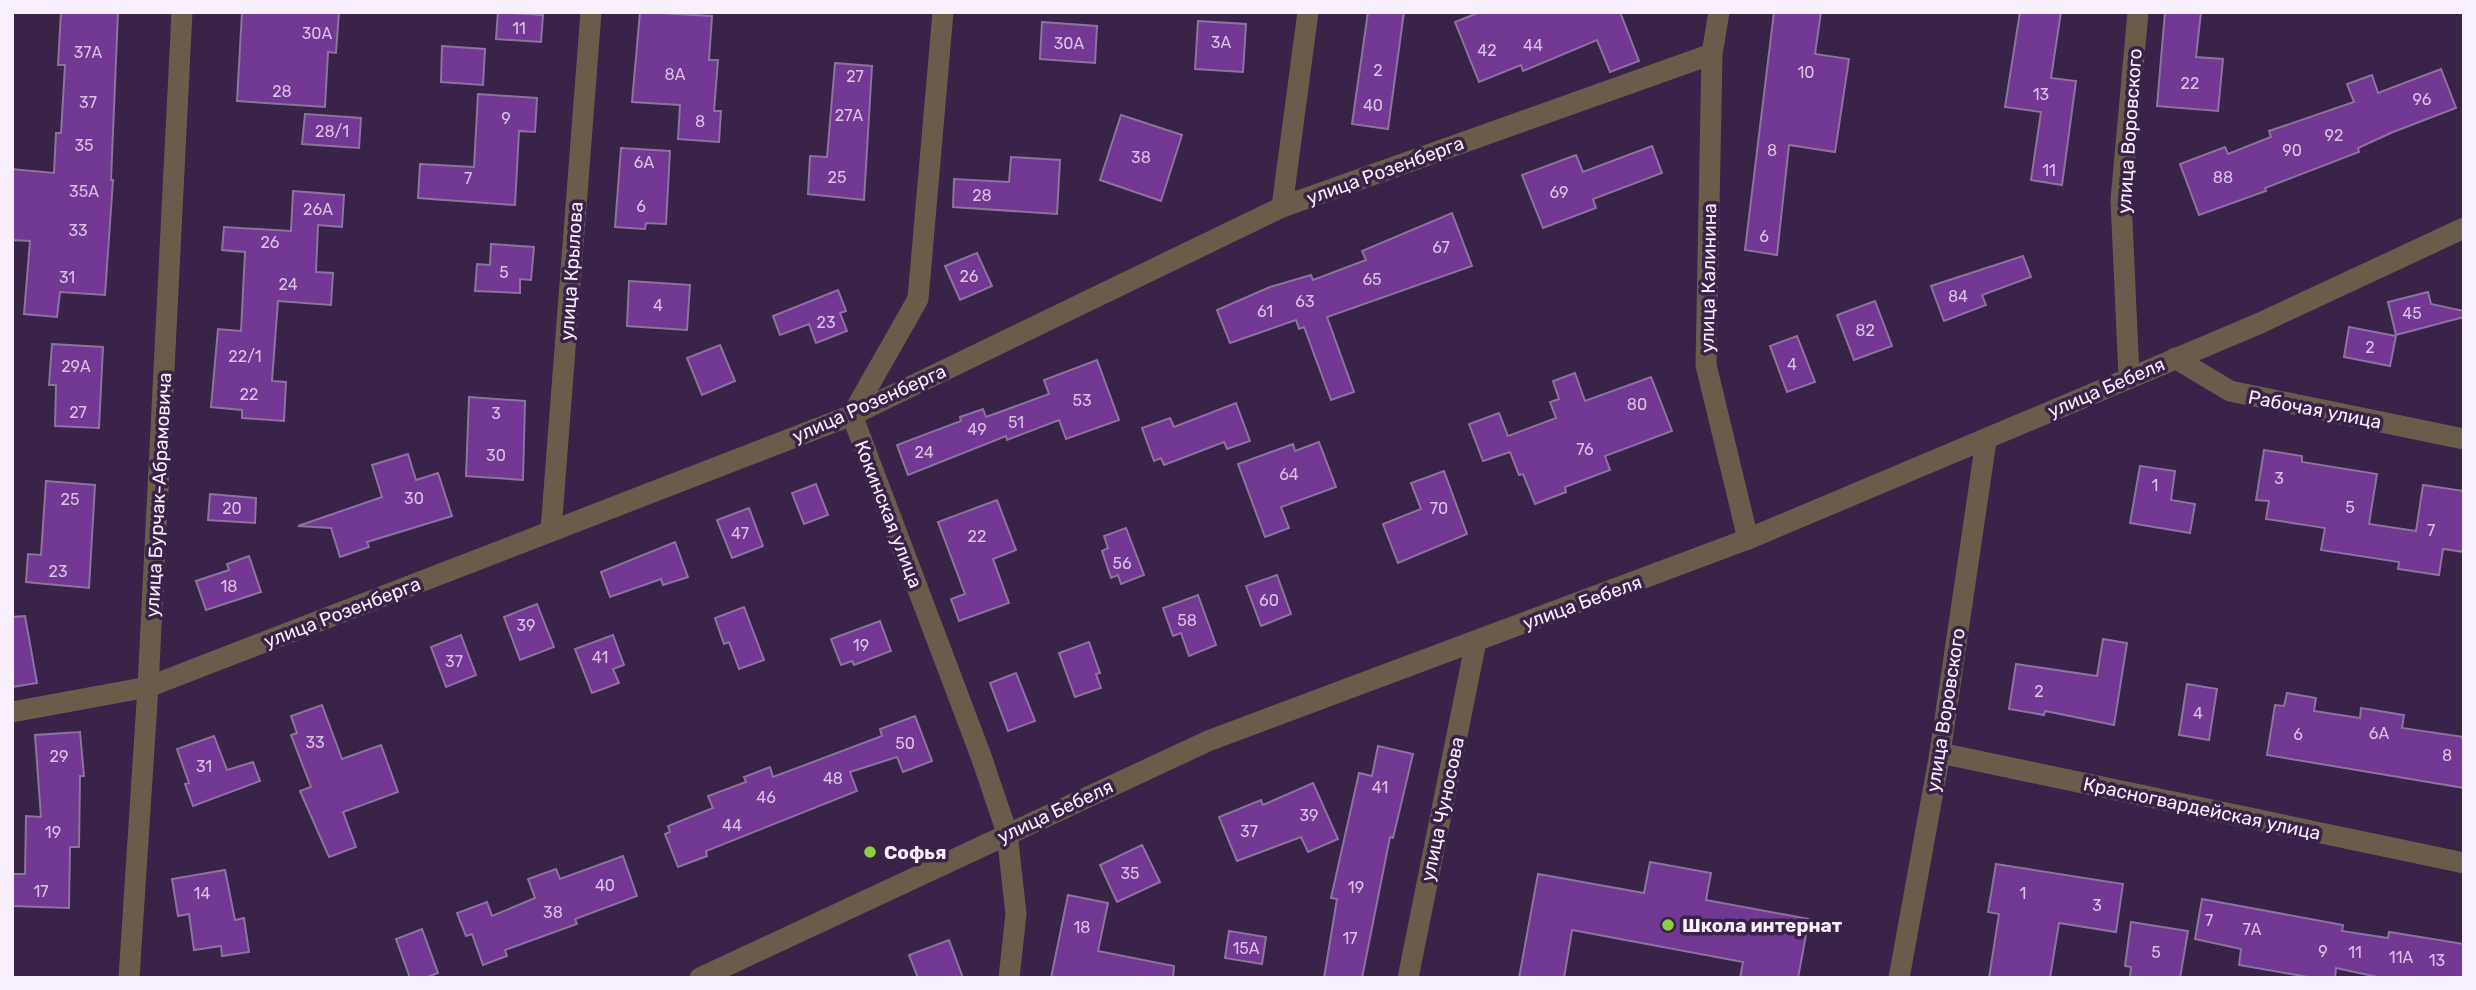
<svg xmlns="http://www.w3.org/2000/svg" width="2476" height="990" viewBox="0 0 2476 990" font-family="Rubik,sans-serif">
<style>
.building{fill:#723893;stroke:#8c739e;stroke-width:2}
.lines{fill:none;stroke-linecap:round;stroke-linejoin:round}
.minor{stroke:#6a5c4b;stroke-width:21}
.tertiary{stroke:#6a5c4b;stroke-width:21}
.poi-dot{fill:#8ece43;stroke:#392348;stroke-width:2.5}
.labels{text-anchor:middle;stroke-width:7;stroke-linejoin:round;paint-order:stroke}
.number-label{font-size:16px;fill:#d7c2e4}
.street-label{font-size:19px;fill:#f9f0ff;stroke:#392348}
.poi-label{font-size:19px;font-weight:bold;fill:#f9f0ff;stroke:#392348;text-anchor:start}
</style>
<rect width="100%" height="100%" fill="#392348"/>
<g class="building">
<path d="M61,12H118L111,180H113L105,295L60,292L57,317L24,314L30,241L12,240V169L54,173L56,133H61L65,65H58Z"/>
<path d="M242,12H339L336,53L328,52L325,107L237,101Z"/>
<path d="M498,12L543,15L541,42L496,39Z"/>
<path d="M640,12L712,16L709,60H718L714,111H721L719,142L678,139L680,105L632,102Z"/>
<path d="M1368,12H1404L1388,129L1352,124Z"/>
<path d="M1480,12H1620L1639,61L1610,72L1597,40L1523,71L1521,65L1479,82L1455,22Z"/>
<path d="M1774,12H1821L1815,54L1849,59L1835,152L1789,145L1777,255L1745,250Z"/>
<path d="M2020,12H2061L2051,78L2076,81L2062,185L2031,180L2041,112L2005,107Z"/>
<path d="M2165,12H2201L2196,57L2223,59L2218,111L2157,106Z"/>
<path d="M1198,21L1246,24L1243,72L1195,69Z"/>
<path d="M1042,22L1097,26L1095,63L1040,59Z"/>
<path d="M442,46L485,49L483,85L441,82Z"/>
<path d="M835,63L872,66L864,200L808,194L810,156L827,157Z"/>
<path d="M2441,69L2456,108L2393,132L2358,148L2359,152L2265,188L2266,191L2199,215L2180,164L2225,147L2228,154L2271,137L2269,131L2354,102L2347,84L2372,75L2378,93Z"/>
<path d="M478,94L537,98L535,132L519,131L515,205L418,198L420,164L474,167Z"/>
<path d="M305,114L361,118L359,148L302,144Z"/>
<path d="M1121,115L1182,135L1161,201L1100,180Z"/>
<path d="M1652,146L1662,173L1593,199L1596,208L1543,228L1522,175L1576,155L1583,172Z"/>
<path d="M621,148L670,151L666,224L646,223L645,229L615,227Z"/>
<path d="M1011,157L1060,160L1057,214L953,207L954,179L1009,182Z"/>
<path d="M293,191L344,195L342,227L318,225L316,272L333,273L331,305L278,301L272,381L286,382L284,421L242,418V410L211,407L218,329L241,331L245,252L222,250L224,227L291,231Z"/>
<path d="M1452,213L1472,266L1327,317L1354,392L1331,400L1304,327L1299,329L1296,320L1230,343L1217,310L1270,287L1311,275L1313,280L1366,260L1362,251Z"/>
<path d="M491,244L534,247L531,280L520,279V293L475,291L477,264L490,265Z"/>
<path d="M977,253L992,286L960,300L945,266Z"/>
<path d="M2023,256L2031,277L1982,295L1986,305L1944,321L1931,286Z"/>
<path d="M629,281L690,285L687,330L627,326Z"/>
<path d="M838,290L846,311L840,313L847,331L816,343L809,324L780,335L773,316Z"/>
<path d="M2428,292L2431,304L2464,311V317L2396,335L2388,302Z"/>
<path d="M1875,301L1892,346L1854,360L1837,315Z"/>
<path d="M2349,327L2396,336L2390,366L2344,357Z"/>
<path d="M1797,336L1815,382L1787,392L1770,346Z"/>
<path d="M52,344L103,347L99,428L55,426L56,385H49Z"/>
<path d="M720,345L735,381L702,395L687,358Z"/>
<path d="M1097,360L1119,420L1066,439L1059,420L1007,440L1006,436L908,475L897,445L961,421L960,417L983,409L986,417L1049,394L1044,380Z"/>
<path d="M1575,373L1585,401L1651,377L1672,431L1605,456L1610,470L1565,487L1566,492L1535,504L1523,474L1519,475L1510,452L1483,461L1469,424L1499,413L1508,436L1556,418L1550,402L1559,399L1553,381Z"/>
<path d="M469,397L525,401L523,480L466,476Z"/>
<path d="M1236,403L1250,441L1227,449L1224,442L1164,465L1161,458L1154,461L1142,428L1170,418L1174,427Z"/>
<path d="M1319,442L1336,487L1281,507L1289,528L1265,537L1238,464L1293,444L1295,451Z"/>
<path d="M2264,450L2302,456V462L2377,474L2369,524L2416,531L2423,485L2464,491V552L2443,549L2439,575L2398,569L2399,562L2321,550L2325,528L2266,519L2269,501L2256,500Z"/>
<path d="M408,454L416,480L438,473L452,516L367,542L369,547L340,557L331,528L298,526L382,497L372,465Z"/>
<path d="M2140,466L2175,471L2171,500L2195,504L2190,533L2130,523Z"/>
<path d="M1444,471L1467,534L1398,563L1383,524L1421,509L1411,483Z"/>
<path d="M46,481L95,485L89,588L26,582L28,554L41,555Z"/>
<path d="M816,484L828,515L804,524L792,493Z"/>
<path d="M210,494L256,498L255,523L208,520Z"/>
<path d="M997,500L1016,550L993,559L1009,603L959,621L951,599L965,594L938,522Z"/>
<path d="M749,508L763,546L732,558L717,520Z"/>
<path d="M1126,528L1144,575L1121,584L1118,575L1111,578L1102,551L1108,548L1104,536Z"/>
<path d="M675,542L688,577L663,585L661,579L610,597L601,572Z"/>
<path d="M249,556L261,592L206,610L196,581L229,570L227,564Z"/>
<path d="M1277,575L1291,614L1261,626L1246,586Z"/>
<path d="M1198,595L1216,645L1189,656L1181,633L1173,636L1163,608Z"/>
<path d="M537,604L554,647L520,660L504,617Z"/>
<path d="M744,607L764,660L739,669L729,642L724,644L715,618Z"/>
<path d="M25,616L37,683L12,687V617Z"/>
<path d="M880,621L891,651L854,665L852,661L841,665L831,639Z"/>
<path d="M461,635L476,675L446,687L431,647Z"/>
<path d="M613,635L624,665L613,669L619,683L592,693L575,649Z"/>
<path d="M2103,639L2127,643L2114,725L2045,711L2044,715L2009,709L2016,664L2097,676Z"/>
<path d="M1089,642L1100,673L1096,674L1101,688L1075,697L1059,653Z"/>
<path d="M1016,673L1035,721L1008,731L990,683Z"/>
<path d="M2187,684L2217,689L2209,740L2179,735Z"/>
<path d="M2287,693L2316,698L2314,711L2360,718L2361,708L2404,715L2402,728L2464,737V788L2267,755L2275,705L2284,706Z"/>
<path d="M322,705L342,759L381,745L398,792L343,812L356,847L329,857L300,791L311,787L291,735L297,733L291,716Z"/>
<path d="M915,716L932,761L903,772L897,757L850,772L857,791L706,851L707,856L678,867L665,834L670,832L668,826L713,808L708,796L746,782L744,777L770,767L773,777L882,736L880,729Z"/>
<path d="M80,732L84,776H80L79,847H70L69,908L12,906V874H25L26,816L41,817L35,735Z"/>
<path d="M214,736L227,770L253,762L260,781L193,806L185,784L189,783L177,749Z"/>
<path d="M1378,746L1413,754L1393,838L1390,837L1362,978H1324L1337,899L1331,898L1359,773L1372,776Z"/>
<path d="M1313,783L1338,839L1308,852L1301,837L1237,861L1219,817L1261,800L1263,805Z"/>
<path d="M1142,845L1160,882L1117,902L1100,865Z"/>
<path d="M623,856L637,896L575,919L577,924L505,950L507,956L483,965L472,934L466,936L457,913L487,902L492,916L535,898L528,879L556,869L560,879Z"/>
<path d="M1650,862L1711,873L1706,900L1809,919L1798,978H1740L1743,962L1572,930L1564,978H1519L1538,874L1644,893Z"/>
<path d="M1996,864L2123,884L2116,932L2059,923L2050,978H1989L1999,914L1988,912Z"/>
<path d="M225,870L235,920L244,918L249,952L222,956L221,946L194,950L189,914L178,916L172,879Z"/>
<path d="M1068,895L1108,903L1098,951L1174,966L1173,978H1051Z"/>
<path d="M2202,899L2343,925L2342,931L2388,938L2389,932L2464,944V978H2382L2336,968L2335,978H2314L2239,965L2241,949L2195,939Z"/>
<path d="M2131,922L2188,931L2180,978H2130L2131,967L2125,966Z"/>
<path d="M422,929L438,973L425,978H410L396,939Z"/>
<path d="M1229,931L1266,937L1262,964L1225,958Z"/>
<path d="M949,940L963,978H918L909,955Z"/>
</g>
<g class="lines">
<g class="minor">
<path d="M943,12L918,299L852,415L981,756L1007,833L1016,914L1009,978"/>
<path d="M1719,12L1712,54L1706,365L1748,539"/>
<path d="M1282,207L1308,12"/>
<path d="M2175,358L2230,391L2464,439"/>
<path d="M2129,376L2121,200L2138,12"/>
<path d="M551,530L591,12"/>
<path d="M12,712L148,687L852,415L1282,207L1712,54"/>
<path d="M1940,753L2464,863"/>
<path d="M129,978L148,687L182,12"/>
<path d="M1408,978L1476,641"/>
<path d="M1899,978L1940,753L1986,441"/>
</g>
<path class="tertiary" d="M700,978L1208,741L1748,539L2258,324L2464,228"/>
</g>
<g class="poi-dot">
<circle cx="870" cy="852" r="7"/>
<circle cx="1668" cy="925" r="7"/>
</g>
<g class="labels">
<g class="number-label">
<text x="519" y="34">11</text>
<text x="317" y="39">30А</text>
<text x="1221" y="48">3А</text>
<text x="1069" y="49">30А</text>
<text x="1533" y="51">44</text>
<text x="1487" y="56">42</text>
<text x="88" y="58">37А</text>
<text x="1378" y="76">2</text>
<text x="1806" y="78">10</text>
<text x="675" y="80">8А</text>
<text x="855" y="82">27</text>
<text x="2190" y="89">22</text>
<text x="282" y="97">28</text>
<text x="2041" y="100">13</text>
<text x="2422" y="105">96</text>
<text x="88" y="108">37</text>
<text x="1373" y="111">40</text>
<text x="849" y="121">27А</text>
<text x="506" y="124">9</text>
<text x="700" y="127">8</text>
<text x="332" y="137">28/1</text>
<text x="2334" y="141">92</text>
<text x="84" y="151">35</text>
<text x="1772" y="156">8</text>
<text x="2292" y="156">90</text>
<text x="1141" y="163">38</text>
<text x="644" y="168">6А</text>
<text x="2049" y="176">11</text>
<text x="837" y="183">25</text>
<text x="2223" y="183">88</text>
<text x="468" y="184">7</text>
<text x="84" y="197">35А</text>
<text x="1559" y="198">69</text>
<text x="982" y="201">28</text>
<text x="641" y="212">6</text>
<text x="318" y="215">26А</text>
<text x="78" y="236">33</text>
<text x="1764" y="242">6</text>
<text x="270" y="248">26</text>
<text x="1441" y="253">67</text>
<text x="504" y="278">5</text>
<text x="969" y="282">26</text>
<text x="67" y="283">31</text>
<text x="1372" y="285">65</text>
<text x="288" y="290">24</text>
<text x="1958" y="302">84</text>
<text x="1305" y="307">63</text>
<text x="658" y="311">4</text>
<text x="1265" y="317">61</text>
<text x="2412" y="319">45</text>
<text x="826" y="328">23</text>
<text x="1865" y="336">82</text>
<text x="2370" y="353">2</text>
<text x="245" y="362">22/1</text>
<text x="1792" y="370">4</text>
<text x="76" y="372">29А</text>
<text x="249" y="400">22</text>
<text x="1082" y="406">53</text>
<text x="1637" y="410">80</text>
<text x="78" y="418">27</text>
<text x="496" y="419">3</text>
<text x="1016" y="428">51</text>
<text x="977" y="435">49</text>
<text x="1585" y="455">76</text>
<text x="924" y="458">24</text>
<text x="496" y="461">30</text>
<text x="1289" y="480">64</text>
<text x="2279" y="484">3</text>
<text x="2155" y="491">1</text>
<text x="414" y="504">30</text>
<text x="70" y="505">25</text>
<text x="2350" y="513">5</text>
<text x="232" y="514">20</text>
<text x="1439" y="514">70</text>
<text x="2431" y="536">7</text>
<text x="740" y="539">47</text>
<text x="977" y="542">22</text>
<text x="1122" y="569">56</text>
<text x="58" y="577">23</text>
<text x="229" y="592">18</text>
<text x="1269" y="606">60</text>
<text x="1187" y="626">58</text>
<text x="526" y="631">39</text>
<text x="861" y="651">19</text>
<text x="600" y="663">41</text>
<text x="454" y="667">37</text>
<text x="2039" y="697">2</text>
<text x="2198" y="719">4</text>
<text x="2379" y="739">6А</text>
<text x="2298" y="740">6</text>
<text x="315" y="748">33</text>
<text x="905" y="749">50</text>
<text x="2447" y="761">8</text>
<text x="59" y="762">29</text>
<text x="204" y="772">31</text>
<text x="833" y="784">48</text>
<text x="1380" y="793">41</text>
<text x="766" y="803">46</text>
<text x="1309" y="821">39</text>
<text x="732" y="831">44</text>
<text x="1249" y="837">37</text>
<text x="53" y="838">19</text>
<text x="1130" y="879">35</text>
<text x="605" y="891">40</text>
<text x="1356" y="893">19</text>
<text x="41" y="897">17</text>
<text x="202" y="899">14</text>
<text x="2023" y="899">1</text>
<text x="2097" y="911">3</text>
<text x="553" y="918">38</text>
<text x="2209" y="926">7</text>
<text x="1082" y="933">18</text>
<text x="2252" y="935">7А</text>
<text x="1350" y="944">17</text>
<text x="1246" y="954">15А</text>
<text x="2323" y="957">9</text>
<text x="2156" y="958">5</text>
<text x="2355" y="958">11</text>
<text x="2401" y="963">11А</text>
<text x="2437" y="966">13</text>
</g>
<g class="street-label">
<text transform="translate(2129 131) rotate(-86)" y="7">улица Воровского</text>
<text transform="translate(1385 170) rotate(-20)" y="7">улица Розенберга</text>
<text transform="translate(571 271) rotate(-86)" y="7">улица Крылова</text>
<text transform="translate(1708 278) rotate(-89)" y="7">улица Калинина</text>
<text transform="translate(2106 387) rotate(-23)" y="7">улица Бебеля</text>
<text transform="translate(869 403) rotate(-24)" y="7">улица Розенберга</text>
<text transform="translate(2315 409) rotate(11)" y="7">Рабочая улица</text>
<text transform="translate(158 495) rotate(-87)" y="7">улица Бурчак-Абрамовича</text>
<text transform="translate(889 514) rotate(69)" y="7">Кокинская улица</text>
<text transform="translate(1582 602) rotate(-20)" y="7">улица Бебеля</text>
<text transform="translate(342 612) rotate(-21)" y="7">улица Розенберга</text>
<text transform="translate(1945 710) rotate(-81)" y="7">улица Воровского</text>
<text transform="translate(2202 808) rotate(12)" y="7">Красногвардейская улица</text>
<text transform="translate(1442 809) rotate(-78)" y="7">улица Чуносова</text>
<text transform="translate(1055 811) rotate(-25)" y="7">улица Бебеля</text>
</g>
<g class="poi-label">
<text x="884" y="859">Софья</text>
<text x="1682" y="932">Школа интернат</text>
</g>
</g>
<rect width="2476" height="990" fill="none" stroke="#f9f0ff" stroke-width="28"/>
</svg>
